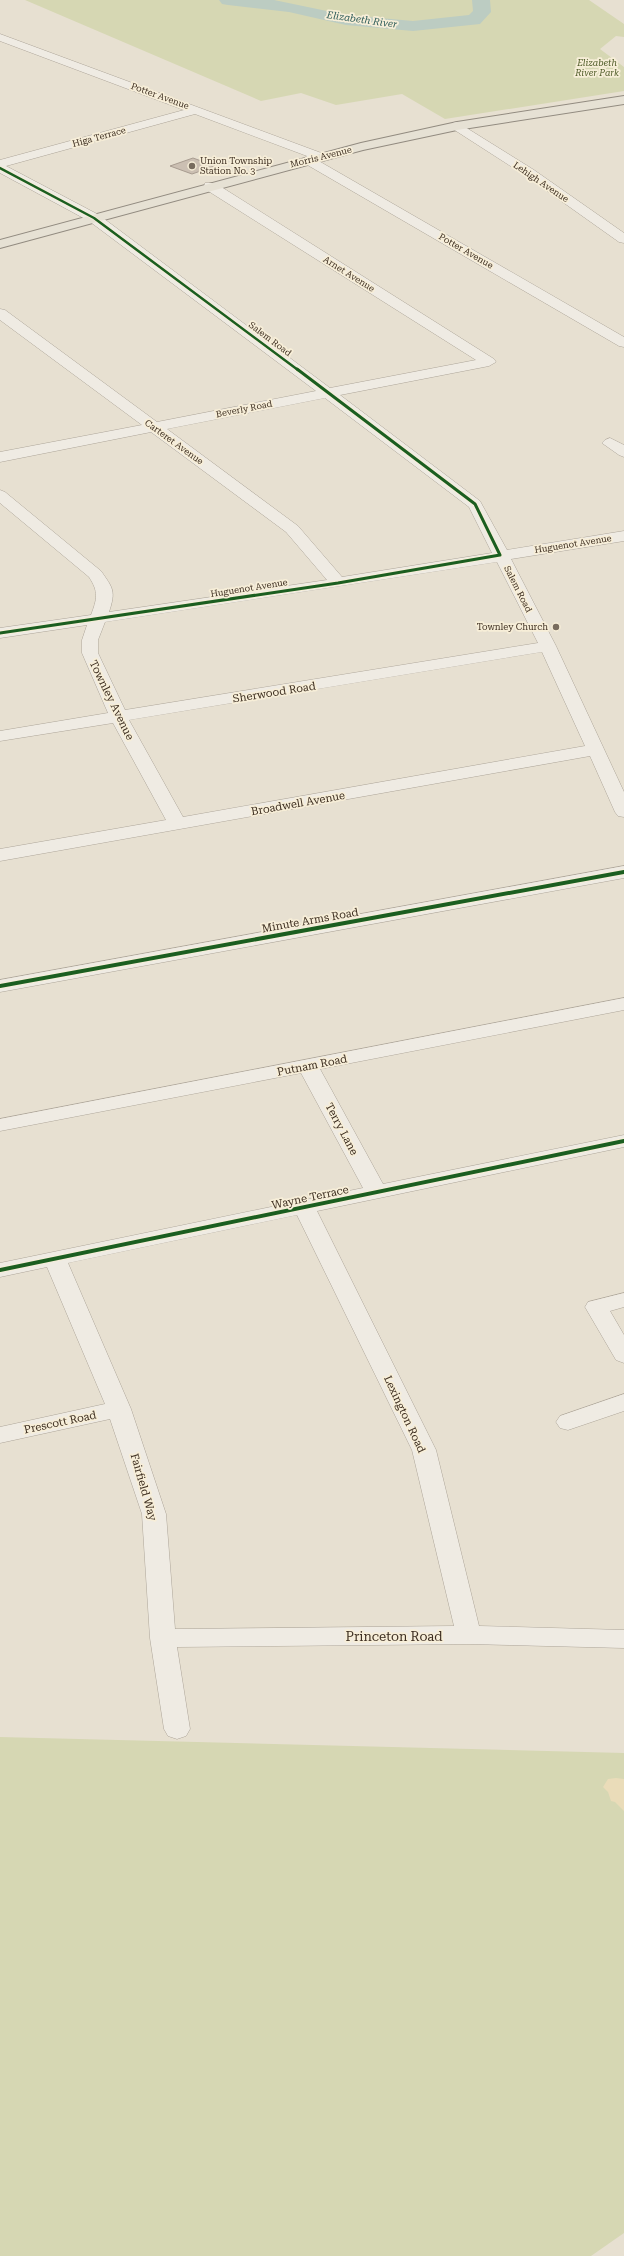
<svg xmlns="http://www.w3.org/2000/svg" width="624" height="2256" viewBox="0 0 624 2256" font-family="'Roboto Serif',serif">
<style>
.green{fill:#d6d7b3}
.sand{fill:#eadcb9}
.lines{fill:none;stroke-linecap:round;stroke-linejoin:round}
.river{fill:#bcccc2;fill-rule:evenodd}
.building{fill:#cbbfb2;stroke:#a89c90}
.minor-casing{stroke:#ada599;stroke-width:1}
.major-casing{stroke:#928b80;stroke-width:2}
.minor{fill:#efebe3;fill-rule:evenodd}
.major{fill:#e6e1d4;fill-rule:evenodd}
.cycleway-far2-casing{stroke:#f7eed8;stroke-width:4}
.cycleway-far1-casing{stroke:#f7eed8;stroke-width:5}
.cycleway-casing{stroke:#f7eed8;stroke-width:6}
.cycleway-far2{stroke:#1b5e20;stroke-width:2.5}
.cycleway-far1{stroke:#1b5e20;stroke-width:3}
.cycleway{stroke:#1b5e20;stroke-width:4}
.poi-dot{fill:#786c5e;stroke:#f7eed8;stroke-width:1.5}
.labels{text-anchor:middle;stroke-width:3.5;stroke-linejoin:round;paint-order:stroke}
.far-park-label{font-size:9px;font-style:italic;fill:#4d5a26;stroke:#f7eed8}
.far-street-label{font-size:9px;fill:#3d2e20;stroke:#f7eed8}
.far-poi-label{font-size:9px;fill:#3d2e20;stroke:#f7eed8;text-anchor:start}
.far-water-label{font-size:10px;font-style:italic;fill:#2f5d5a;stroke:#f7eed8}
.street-label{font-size:11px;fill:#3d2e20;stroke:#f7eed8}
.near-street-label{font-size:13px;fill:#3d2e20;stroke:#f7eed8}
</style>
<rect width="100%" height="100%" fill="#e7e0d1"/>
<g class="green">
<path d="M25,0H589L624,24V37L616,36L600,49L624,67V91L445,119L402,94L336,105L301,93L261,101Z"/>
<path d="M0,1737L624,1753V2233L591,2256H0Z"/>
</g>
<path class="sand" d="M616,1778L624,1779V1811L615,1802L611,1801L608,1792L603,1787L608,1779Z"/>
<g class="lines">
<path class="river" d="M219,0H274L346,15L413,21L469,15L473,11L472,0H490L491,12L480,24L413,31L346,25L289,12L228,5L222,4Z"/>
</g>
<path class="building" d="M193,158L215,166L192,174L170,166Z"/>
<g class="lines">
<defs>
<g id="minor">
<path d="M0,34L324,154L326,157L324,160H317L624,337V347L619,346L304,163L302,160L307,156L195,114L6,166L99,215L330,388L476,360L205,189L204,186L205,183H215L494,359L496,362L489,366L340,395L480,501L507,550L624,531V541L511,559L556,646L624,792V817L618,816L615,812L590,756L0,861V849L166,820L113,723L0,741V731L108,713L82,653V640L87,625L0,638V628L91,615C97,599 99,592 89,577L0,503V490L5,492L101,571C113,588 116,591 109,612L327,580L286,532L151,432L0,462V452L142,425L0,320V309L5,310L157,422L316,391L89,221L0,173V160L184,110L0,41ZM325,398L469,507L492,553L342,577L298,526L167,429ZM497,562L538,643L125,710L98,653V640L105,622ZM542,652L585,746L183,817L129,720Z"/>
<path d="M457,122L534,170L624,233V243L619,242L526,176L453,129L451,126L453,123Z"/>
<path d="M610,438L624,445V457L619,455L602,443L605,440Z"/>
<path d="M624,866V878L0,992V980Z"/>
<path d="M624,998V1010L320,1069L383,1184L624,1135V1147L317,1211L436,1450L479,1626L624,1630V1648L469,1644L177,1647L190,1729L186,1736L177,1739L168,1736L164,1729L150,1638L142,1514L110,1419L0,1443V1427L105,1404L47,1267L0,1277V1263L363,1188L301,1073L0,1131V1119ZM297,1215L412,1450L454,1626L175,1629L166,1514L131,1409L68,1263Z"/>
<path d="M624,1293V1307L610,1311L624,1335V1363L616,1360L585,1307L588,1302Z"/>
<path d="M624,1394V1411L568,1430L560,1428L556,1422L560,1416Z"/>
</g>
<path id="major" d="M624,96V104L457,130L363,150L0,248V240L361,143L457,122Z"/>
</defs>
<use href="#minor" class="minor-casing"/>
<use href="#major" class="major-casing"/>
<use href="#minor" class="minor"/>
<use href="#major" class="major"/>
<defs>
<path id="cycleway-far2" d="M0,168L94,218L298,370"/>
<path id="cycleway-far1" d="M0,633L338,583L500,555L475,504L297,369"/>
<g id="cycleway">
<path d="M0,986L624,872"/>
<path d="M0,1270L624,1141"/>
</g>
</defs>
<use href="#cycleway-far2" class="cycleway-far2-casing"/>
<use href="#cycleway-far1" class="cycleway-far1-casing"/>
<use href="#cycleway" class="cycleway-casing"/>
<use href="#cycleway-far2" class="cycleway-far2"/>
<use href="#cycleway-far1" class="cycleway-far1"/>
<use href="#cycleway" class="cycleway"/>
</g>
<g class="poi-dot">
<circle cx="192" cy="166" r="4"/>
<circle cx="556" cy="627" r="4"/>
</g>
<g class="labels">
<g class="far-park-label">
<text x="597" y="66">Elizabeth<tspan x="597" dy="10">River Park</tspan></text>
</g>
<g class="far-street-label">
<text transform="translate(160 96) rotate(20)" y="3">Potter Avenue</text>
<text transform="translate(99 137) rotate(-15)" y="3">Higa Terrace</text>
<text transform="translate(321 157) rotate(-14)" y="3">Morris Avenue</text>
<text transform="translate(541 182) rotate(34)" y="3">Lehigh Avenue</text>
<text transform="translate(466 251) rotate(30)" y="3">Potter Avenue</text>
<text transform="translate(349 274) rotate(32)" y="3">Arnet Avenue</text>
<text transform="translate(270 339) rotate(37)" y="3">Salem Road</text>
<text transform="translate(244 409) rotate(-11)" y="3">Beverly Road</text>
<text transform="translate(174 442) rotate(36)" y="3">Carteret Avenue</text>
<text transform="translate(573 544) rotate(-9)" y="3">Huguenot Avenue</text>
<text transform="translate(249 588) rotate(-9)" y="3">Huguenot Avenue</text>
<text transform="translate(518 589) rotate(63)" y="3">Salem Road</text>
</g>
<g class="far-poi-label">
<text x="200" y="164">Union Township<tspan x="200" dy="10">Station No. 3</tspan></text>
<text x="548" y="630" text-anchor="end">Townley Church</text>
</g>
<g class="far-water-label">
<text transform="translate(362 19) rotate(8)" y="4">Elizabeth River</text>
</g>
<g class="street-label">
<text transform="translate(274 692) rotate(-9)" y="4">Sherwood Road</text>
<text transform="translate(112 700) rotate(64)" y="4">Townley Avenue</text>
<text transform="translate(298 803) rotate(-10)" y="4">Broadwell Avenue</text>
<text transform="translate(310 920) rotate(-10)" y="4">Minute Arms Road</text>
<text transform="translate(312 1065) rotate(-11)" y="4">Putnam Road</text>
<text transform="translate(342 1129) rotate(62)" y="4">Terry Lane</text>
<text transform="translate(310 1197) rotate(-12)" y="4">Wayne Terrace</text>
<text transform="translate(405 1414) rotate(65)" y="4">Lexington Road</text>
<text transform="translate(60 1422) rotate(-12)" y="4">Prescott Road</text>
<text transform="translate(144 1487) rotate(74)" y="4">Fairfield Way</text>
</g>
<g class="near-street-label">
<text x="394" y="1641">Princeton Road</text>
</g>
</g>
</svg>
